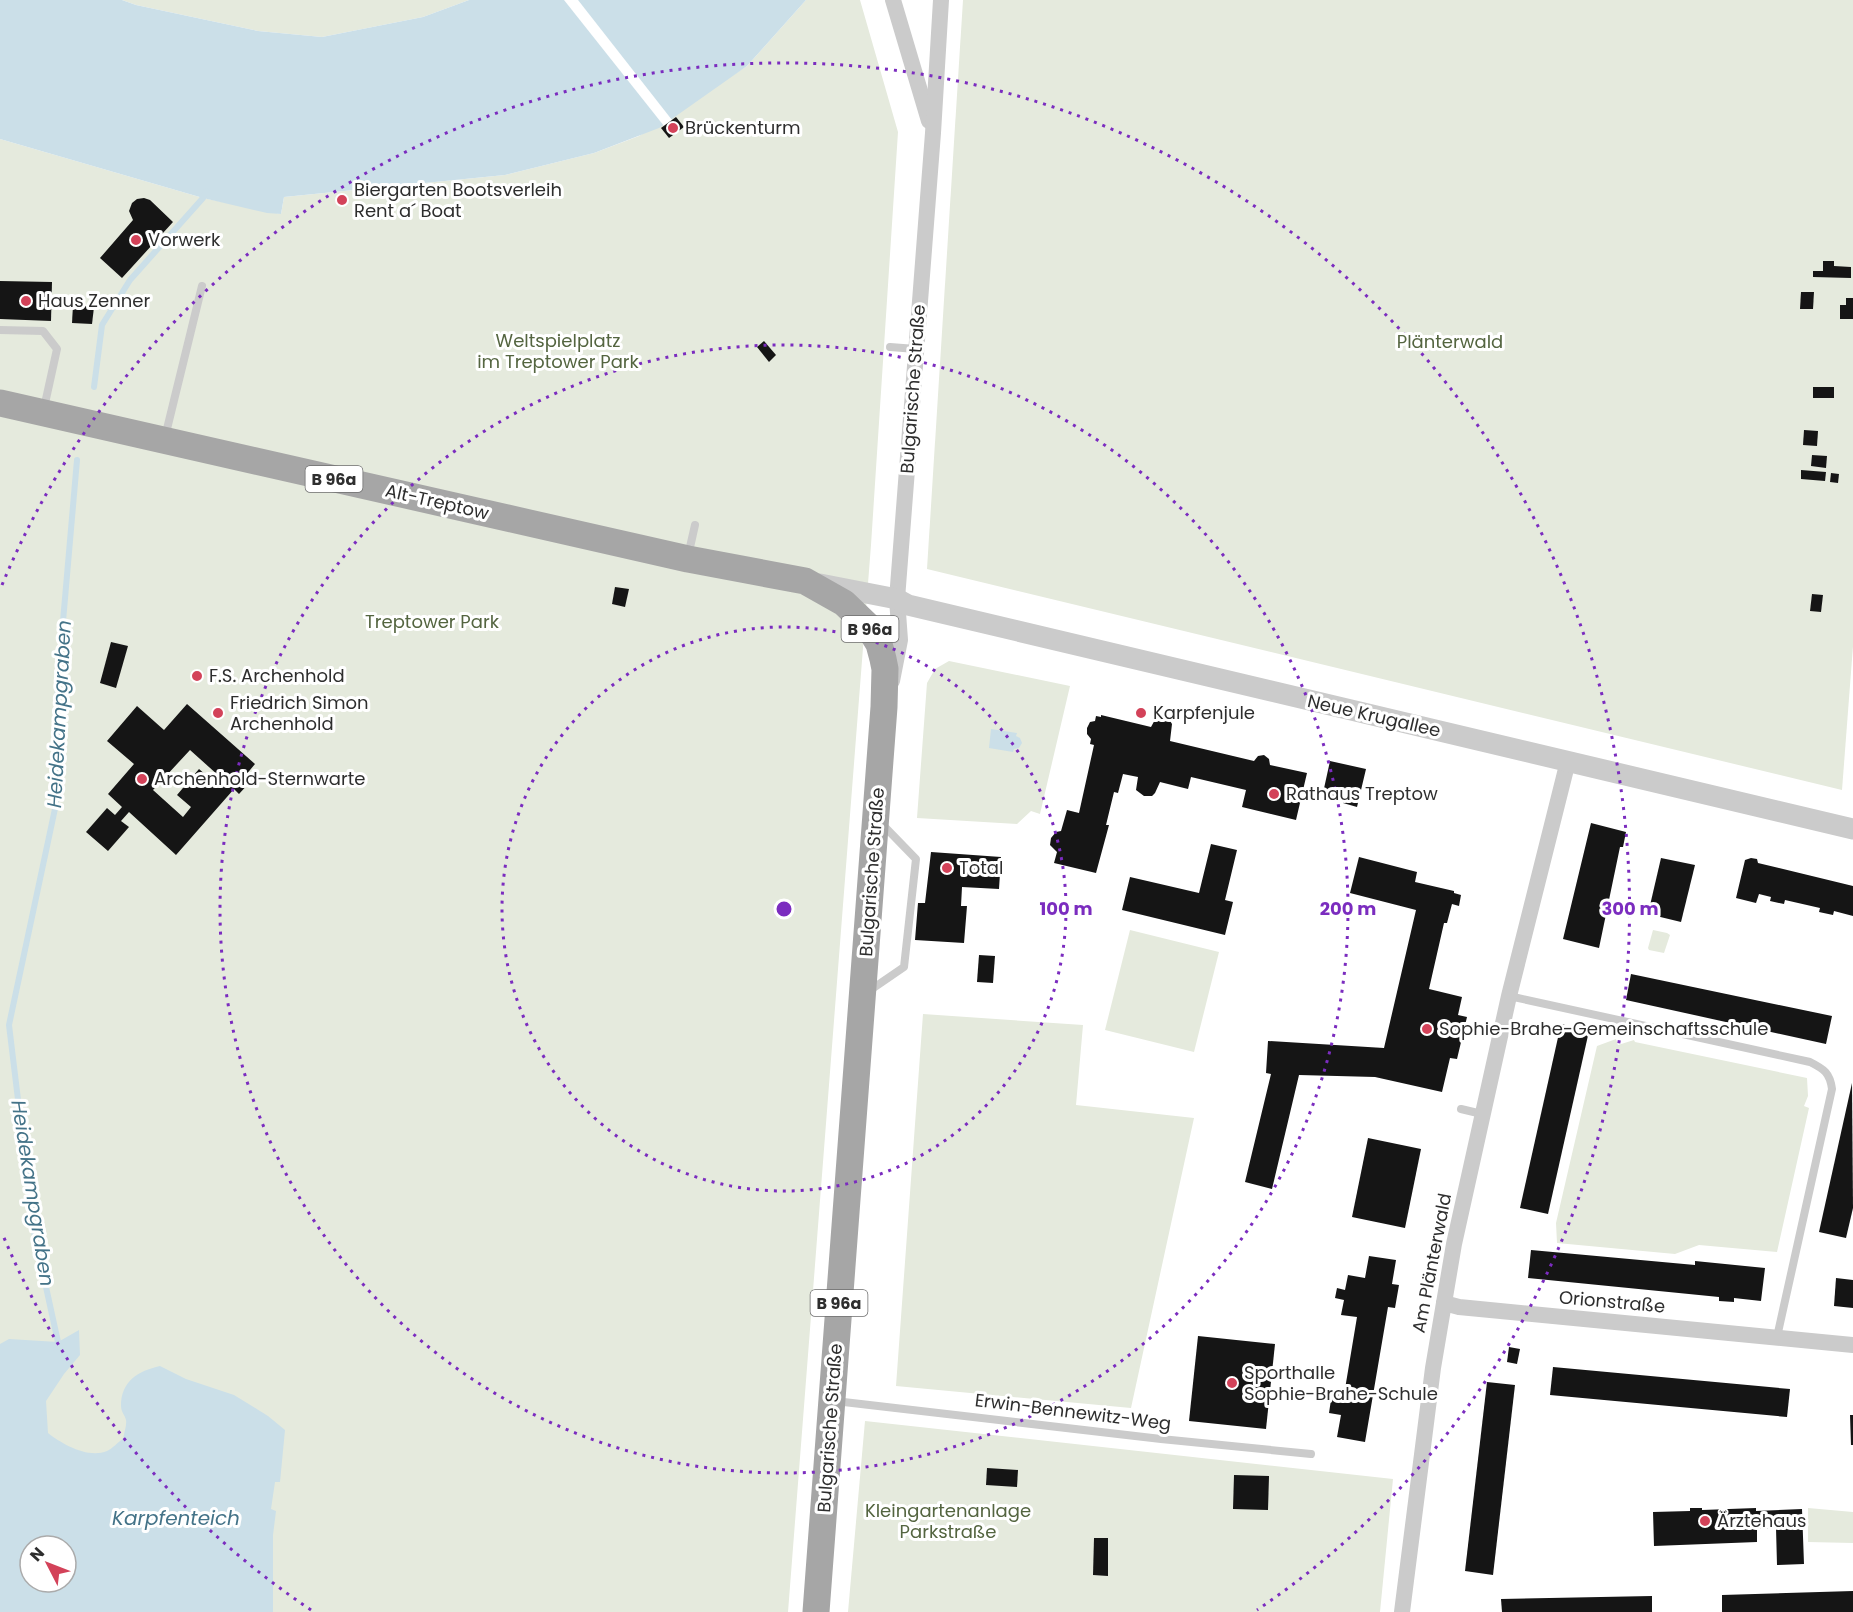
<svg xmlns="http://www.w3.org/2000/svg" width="1853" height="1612" viewBox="0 0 1853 1612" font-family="Poppins,sans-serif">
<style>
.green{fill:#e5eadd;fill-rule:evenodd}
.water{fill:#cbdfe8;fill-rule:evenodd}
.pier{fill:#fff}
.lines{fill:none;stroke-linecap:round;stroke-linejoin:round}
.stream{stroke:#cbdfe8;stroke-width:6}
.building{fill:#151515;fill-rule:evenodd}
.service{stroke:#cbcbcb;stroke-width:8}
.minor{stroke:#cbcbcb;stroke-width:16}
.tertiary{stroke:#cbcbcb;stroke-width:21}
.primary{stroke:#a6a6a6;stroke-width:27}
.ring{fill:none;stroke:#7b2cbf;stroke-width:3;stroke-dasharray:3 6}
.poi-dot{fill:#d34259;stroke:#fff;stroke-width:2}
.labels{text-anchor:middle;stroke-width:6;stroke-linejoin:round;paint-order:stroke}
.shield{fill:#fff;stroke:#6d6d6d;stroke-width:1.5}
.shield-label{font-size:16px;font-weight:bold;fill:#2e2e2e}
.poi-label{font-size:18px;fill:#2e2e2e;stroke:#fff;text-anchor:start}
.park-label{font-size:18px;fill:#546540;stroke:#fff}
.street-label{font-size:18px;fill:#2e2e2e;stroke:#fff}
.water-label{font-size:20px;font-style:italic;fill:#447388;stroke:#fff}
.centre{fill:#7b2cbf;stroke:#fff;stroke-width:3}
.ring-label{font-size:18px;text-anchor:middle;font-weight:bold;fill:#7b2cbf;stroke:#fff;stroke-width:6;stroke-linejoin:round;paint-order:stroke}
</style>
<rect width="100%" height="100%" fill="#fff"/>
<g class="green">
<path d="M122,0H469L423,17L322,37L258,31L136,5Z"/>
<path d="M806,0H860L898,132L871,545L788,1612H0V139L203,198L281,214L284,197L505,175L594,153L639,136L747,66ZM30,1546H66V1582H30Z"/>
<path d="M963,0H1853V646L1842,790L927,569Z"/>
<path d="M949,661L1070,686L1040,814L1031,811L1017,824L917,818L927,683L935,669Z"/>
<path d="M1130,930L1219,952L1194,1052L1105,1030Z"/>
<path d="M1653,930L1667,933L1670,935L1664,953L1649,950L1648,948Z"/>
<path d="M923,1014L1083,1025L1076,1105L1194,1118L1131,1408L896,1386Z"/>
<path d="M1616,1039L1618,1045L1634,1040L1635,1042L1807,1078L1808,1096L1804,1106L1809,1108L1777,1252L1699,1245L1675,1254L1557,1243L1556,1223L1597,1046Z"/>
<path d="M865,1421L1393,1479L1380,1612H848Z"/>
<path d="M1808,1508L1853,1512V1543L1808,1542Z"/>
</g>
<g class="water">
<path d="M0,0H122L136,5L258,31L322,37L423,17L469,0H806L747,66L659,128L594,153L505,175L284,197L281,214L267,213L203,198L0,139Z"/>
<path d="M991,729L1017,733L1016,736L1020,738L1022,743L1019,748L1014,749L1013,752L989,748Z"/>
<path d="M79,1330L80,1355L64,1374L46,1401L48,1433C62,1444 88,1459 107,1451C112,1449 118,1442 123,1439C124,1433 127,1425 126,1420C125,1415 121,1412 121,1406C121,1381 138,1371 160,1366L186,1379L234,1395L268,1416L285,1430L280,1482H275L271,1509L276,1511L273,1535V1612H0V1344L9,1339L58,1342ZM30,1546H66V1582H30Z"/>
</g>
<path class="pier" d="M564,0H578L672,120L664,126Z"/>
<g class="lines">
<g class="stream">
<path d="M94,387L102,325L130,280L203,198L206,191"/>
<path d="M55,1348L58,1342L34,1232L9,1025L56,804L58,679L77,460"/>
</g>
</g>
<g class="building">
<path d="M676,117L684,127L669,138L661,128Z"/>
<path d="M144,198L150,200L173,222L122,278L100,258L133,220L129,211L132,203L137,199Z"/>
<path d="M1823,261H1834V266L1851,267V278L1813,277V271H1823Z"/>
<path d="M0,281L52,282L51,321L0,319Z"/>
<path d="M1801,292H1814L1813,309H1800Z"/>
<path d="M1846,298H1853V319H1840V305H1846Z"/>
<path d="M73,305L94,307L92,324L72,323Z"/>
<path d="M764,341L776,355L769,362L757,347Z"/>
<rect x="1813" y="387" width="21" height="11"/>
<path d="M1804,430L1818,431L1817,446L1803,445Z"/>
<path d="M1812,455L1827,456L1826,468L1811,466Z"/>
<path d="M1801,470L1826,472L1825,481L1801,479Z"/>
<path d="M1831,473L1839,474L1838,483L1830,482Z"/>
<path d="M615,587L629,589L625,607L612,604Z"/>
<path d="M1812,594L1823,595L1821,612L1810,611Z"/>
<path d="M111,642L128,646L116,688L100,683Z"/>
<path d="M187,704L255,764L245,776L251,781L239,794L234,789L176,855L129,812L121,821L129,827L108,851L86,832L107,808L115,815L122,807L108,794L134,764L107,741L137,706L164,730ZM190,750L219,776L214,782L199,769L177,795L191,807L183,817L153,790Z"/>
<path d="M1101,715L1151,727L1157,716H1167L1172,724L1170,741L1254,761L1258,756L1264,755L1269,759L1270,765L1307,773L1296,820L1242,807L1246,790L1191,777L1188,789L1160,782L1155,793L1152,796H1144L1136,790L1138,777L1123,774L1118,793L1114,792L1106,825H1109L1096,873L1054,863L1057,852L1050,845L1051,838L1056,832L1061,831L1067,810L1079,813L1094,745L1090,744L1091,739L1087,734V728L1090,722L1095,721L1096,716L1101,717Z"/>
<path d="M1330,761L1366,769L1357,807L1343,803L1345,797L1325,795L1323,793Z"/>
<path d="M1591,823L1626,832L1623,847H1620L1599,948L1563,939Z"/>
<path d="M1211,844L1237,850L1225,900L1233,902L1225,935L1122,910L1130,877L1199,893Z"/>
<path d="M931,852L1001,857L999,889L962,887L961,906H967L964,943L915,940L918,903H925Z"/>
<path d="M1359,857L1417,872L1415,882L1454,891V893L1461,895L1459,906L1452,904L1447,923H1444L1429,989L1462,997L1458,1015L1467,1017L1457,1059L1450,1058L1442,1092L1375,1077L1299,1075L1272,1189L1245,1182L1271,1074L1266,1073L1268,1041L1384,1048L1416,910L1350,893Z"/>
<path d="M1661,858L1695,865L1681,922L1648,914Z"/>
<path d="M1751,858L1757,859L1758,863L1853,886V916L1834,911L1833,915L1819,912L1820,908L1785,900L1784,904L1770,901L1771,897L1759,894L1756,903L1736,898L1745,860Z"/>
<path d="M979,955L995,956L993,983L977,982Z"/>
<path d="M1631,974L1832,1016L1826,1044L1626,1000Z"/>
<path d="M1561,1024L1589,1031L1548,1214L1520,1208Z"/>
<path d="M1852,1083L1853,1208L1846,1238L1819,1232Z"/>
<path d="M1368,1138L1421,1149L1405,1228L1352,1217Z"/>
<path d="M1531,1250L1695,1265V1261L1765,1268L1761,1301L1734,1298V1302L1719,1301V1297L1528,1278Z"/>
<path d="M1369,1256L1396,1260L1392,1284L1399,1285L1395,1308L1388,1307L1365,1442L1337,1437L1341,1415L1329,1413L1332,1393L1344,1395L1357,1317L1341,1315L1344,1300L1335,1298L1337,1288L1345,1290L1348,1275L1365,1278Z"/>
<path d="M1836,1278L1853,1280V1308L1834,1306Z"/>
<path d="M1198,1336L1275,1344L1266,1429L1189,1421Z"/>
<path d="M1509,1347L1520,1349L1517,1364L1507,1362Z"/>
<path d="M1553,1367L1790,1389L1787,1417L1550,1395Z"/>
<path d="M1487,1382L1515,1385L1493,1575L1465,1571Z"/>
<path d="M1850,1415H1853V1445H1851Z"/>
<path d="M987,1468L1018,1470L1017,1487L986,1485Z"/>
<path d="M1234,1475L1269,1476L1268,1510L1233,1509Z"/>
<path d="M1690,1508H1702V1510L1756,1508V1511L1802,1509L1804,1564L1777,1565L1776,1528L1757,1529V1542L1654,1546L1653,1512L1690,1511Z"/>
<path d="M1094,1538H1108V1576L1093,1575Z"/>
<path d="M1853,1591V1612H1722V1595Z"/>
<path d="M1652,1596V1612H1502L1501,1599Z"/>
</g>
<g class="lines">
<g class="service">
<path d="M0,330L43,331L57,349L44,408"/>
<path d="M890,347L916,349"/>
<path d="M165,437L202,286"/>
<path d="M688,556L695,525"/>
<path d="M869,991L904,967L916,859L882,824"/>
<path d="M1509,996L1810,1062C1824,1069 1830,1073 1832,1089L1777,1337"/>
<path d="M1461,1109L1482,1114"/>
<path d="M835,1401L1161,1439L1311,1454"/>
</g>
<g class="minor">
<path d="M893,0L929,121"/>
<path d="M892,681L900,640L897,599L933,133L941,0"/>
<path d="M1444,1303L1459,1307L1853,1345"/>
<path d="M1402,1612L1433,1368L1454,1244L1509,996L1568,761"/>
</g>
<path class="tertiary" d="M820,584L897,599L908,605L1853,829"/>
<path class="primary" d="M0,403L688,559L805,581L844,603L868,626L879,644L883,659L885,669L884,707L816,1612"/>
</g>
<g class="ring">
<circle cx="784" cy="909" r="282"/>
<circle cx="784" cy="909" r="564"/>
<path d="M311 1610A846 846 0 0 1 2 1233M2 585A846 846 0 1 1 1257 1610"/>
</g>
<g class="poi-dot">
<circle cx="673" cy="128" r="6"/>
<circle cx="342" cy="200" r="6"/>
<circle cx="136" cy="240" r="6"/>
<circle cx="26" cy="301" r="6"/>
<circle cx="197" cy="676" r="6"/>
<circle cx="218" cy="713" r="6"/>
<circle cx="1141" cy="713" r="6"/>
<circle cx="142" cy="779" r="6"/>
<circle cx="1274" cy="794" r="6"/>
<circle cx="947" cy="868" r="6"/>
<circle cx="1427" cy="1029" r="6"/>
<circle cx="1232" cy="1383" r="6"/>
<circle cx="1705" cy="1521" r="6"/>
</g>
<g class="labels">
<g class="shield">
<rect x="305.5" y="466" width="57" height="26" rx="4.5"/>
<rect x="841.5" y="616" width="57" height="26" rx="4.5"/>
<rect x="810.5" y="1290" width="57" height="26" rx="4.5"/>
</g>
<g class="shield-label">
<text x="334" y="485">B 96a</text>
<text x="870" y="635">B 96a</text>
<text x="839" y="1309">B 96a</text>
</g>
<g class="poi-label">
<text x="685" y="134">Brückenturm</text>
<text x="354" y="196">Biergarten Bootsverleih<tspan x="354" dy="21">Rent a´ Boat</tspan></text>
<text x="148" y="246">Vorwerk</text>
<text x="38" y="307">Haus Zenner</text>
<text x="209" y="682">F.S. Archenhold</text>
<text x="230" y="709">Friedrich Simon<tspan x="230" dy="21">Archenhold</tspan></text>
<text x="1153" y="719">Karpfenjule</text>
<text x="154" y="785">Archenhold-Sternwarte</text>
<text x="1286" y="800">Rathaus Treptow</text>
<text x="959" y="874">Total</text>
<text x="1439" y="1035">Sophie-Brahe-Gemeinschaftsschule</text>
<text x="1244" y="1379">Sporthalle<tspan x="1244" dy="21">Sophie-Brahe-Schule</tspan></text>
<text x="1717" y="1527">Ärztehaus</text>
</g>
<g class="park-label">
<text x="558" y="347">Weltspielplatz<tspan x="558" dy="21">im Treptower Park</tspan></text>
<text x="1450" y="348">Plänterwald</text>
<text x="432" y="628">Treptower Park</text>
<text x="948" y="1517">Kleingartenanlage<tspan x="948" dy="21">Parkstraße</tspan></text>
</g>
<g class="street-label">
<text transform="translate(913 389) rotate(-86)" y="6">Bulgarische Straße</text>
<text transform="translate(437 502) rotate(13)" y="6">Alt-Treptow</text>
<text transform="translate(1374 716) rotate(13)" y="6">Neue Krugallee</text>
<text transform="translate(872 872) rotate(-86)" y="6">Bulgarische Straße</text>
<text transform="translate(1432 1263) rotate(-79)" y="6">Am Plänterwald</text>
<text transform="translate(1612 1302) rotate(5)" y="6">Orionstraße</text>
<text transform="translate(1073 1412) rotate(7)" y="6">Erwin-Bennewitz-Weg</text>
<text transform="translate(830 1428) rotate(-86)" y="6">Bulgarische Straße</text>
</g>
<g class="water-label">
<text transform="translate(59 714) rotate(-87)" y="7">Heidekampgraben</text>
<text transform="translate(33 1193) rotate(81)" y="7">Heidekampgraben</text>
<text x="176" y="1525">Karpfenteich</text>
</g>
</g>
<circle cx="784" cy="909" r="9" class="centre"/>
<g class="ring-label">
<text x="1066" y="915">100 m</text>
<text x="1348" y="915">200 m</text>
<text x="1630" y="915">300 m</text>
</g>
<g transform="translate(48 1564) rotate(312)"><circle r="28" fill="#ffffff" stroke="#ababab" stroke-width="1.5"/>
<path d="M0-4.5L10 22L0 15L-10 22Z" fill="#d34259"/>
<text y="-9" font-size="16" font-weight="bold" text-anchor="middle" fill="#2e2e2e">N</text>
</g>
</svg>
